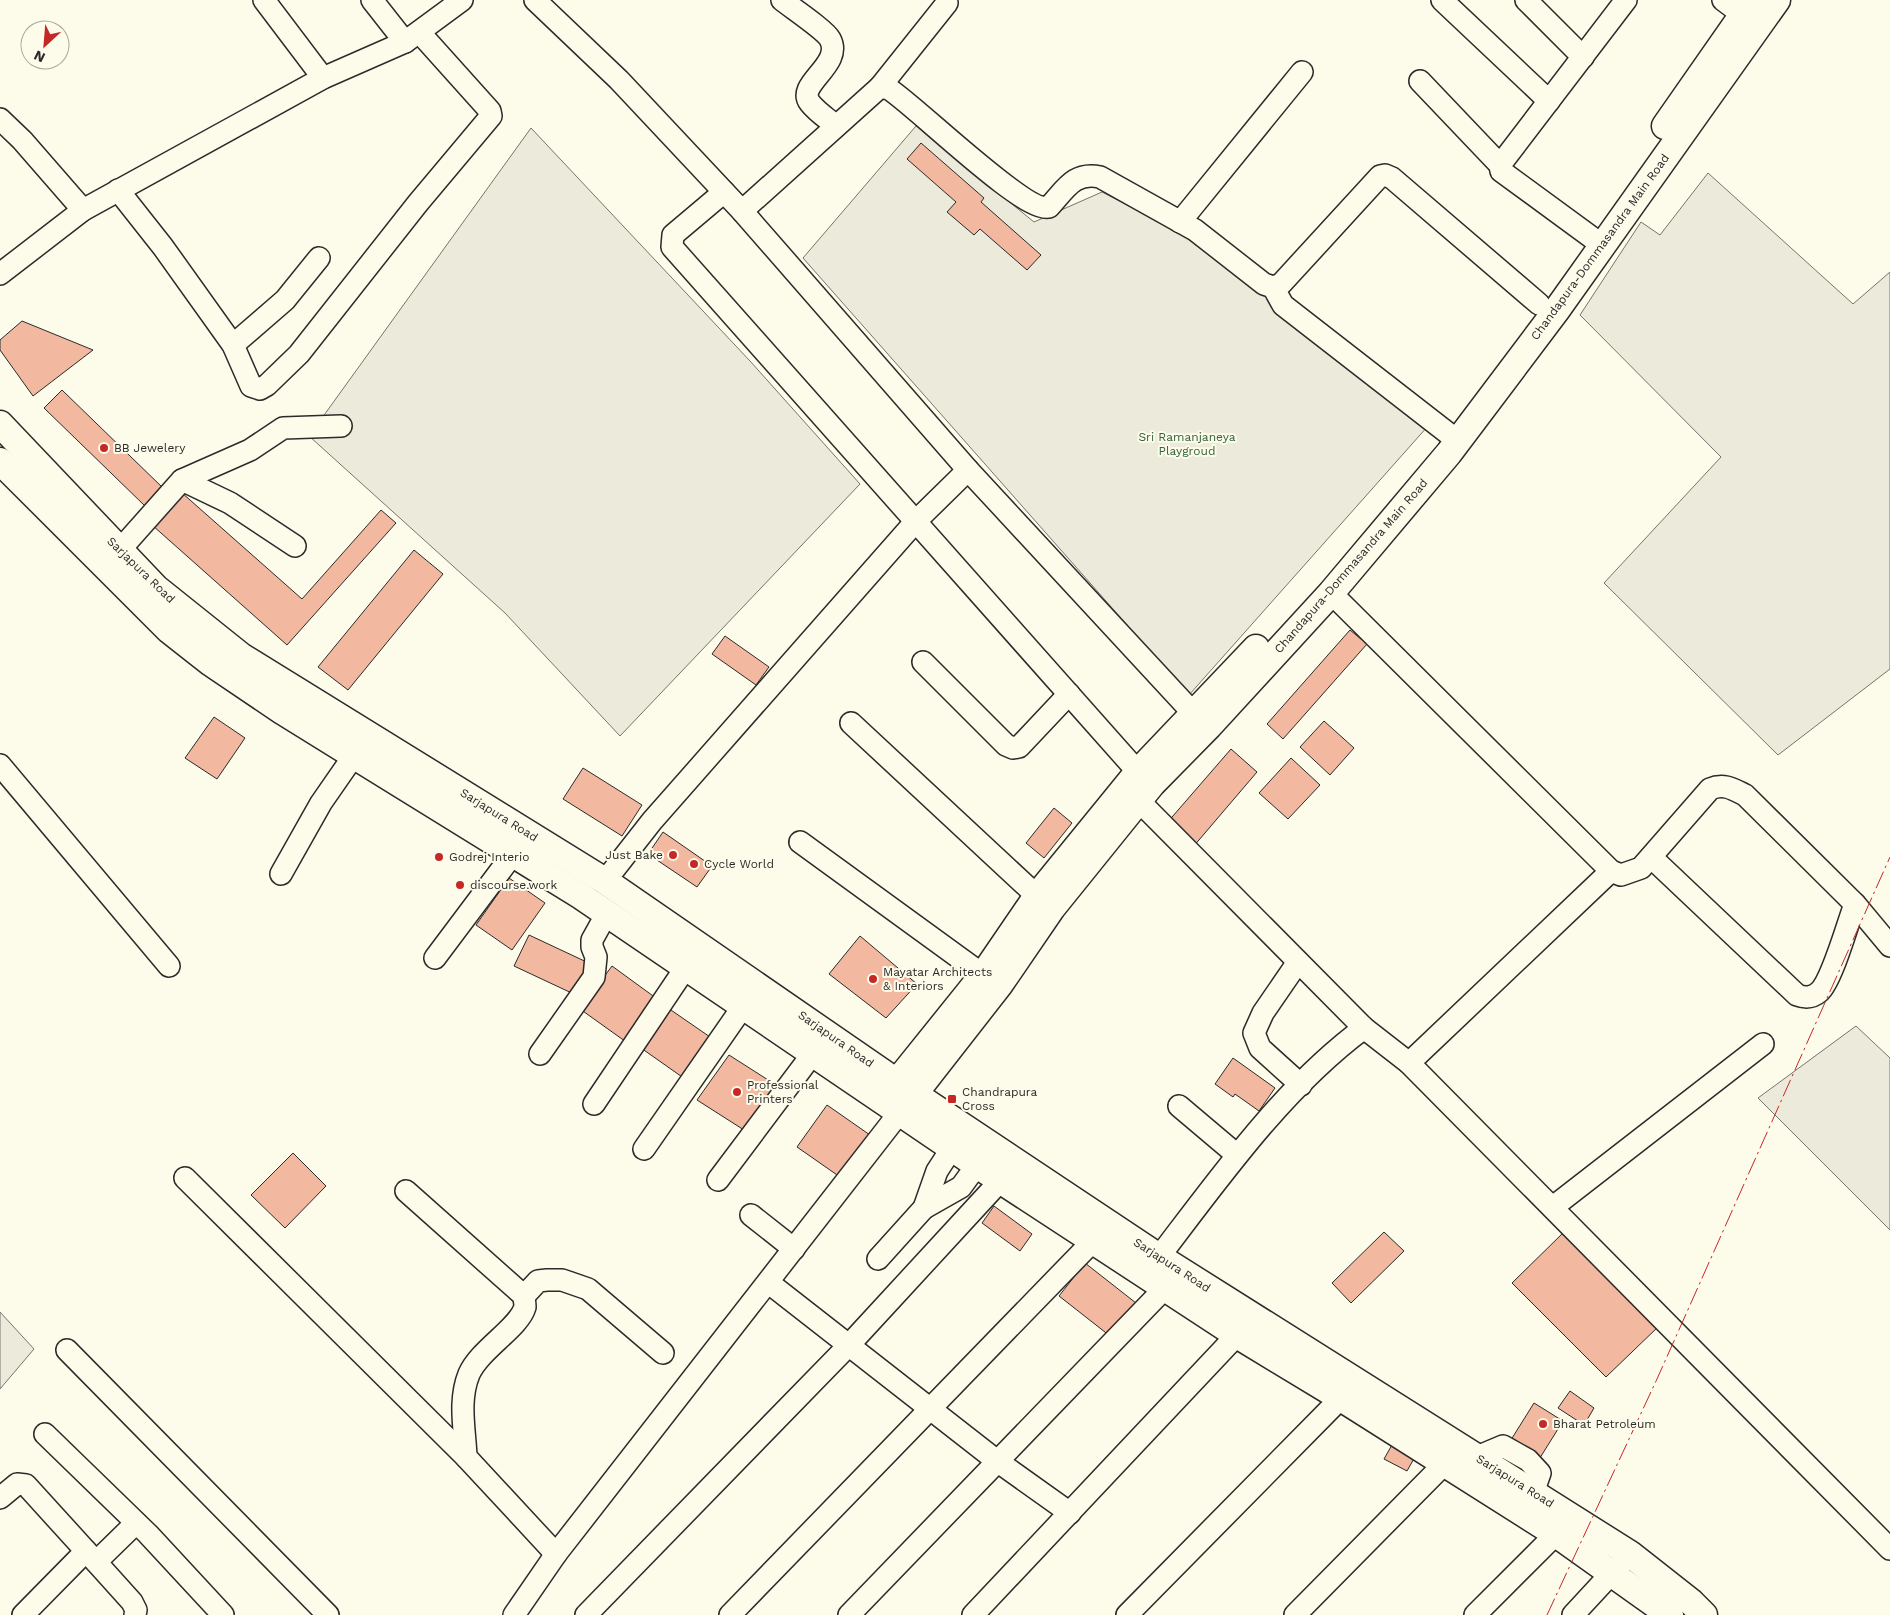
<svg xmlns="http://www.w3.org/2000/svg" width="1890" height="1615" viewBox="0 0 1890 1615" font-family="'Work Sans',sans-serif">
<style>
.green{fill:#ecebdb;stroke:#74746e}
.building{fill:#f2b8a0;stroke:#2b2b2b}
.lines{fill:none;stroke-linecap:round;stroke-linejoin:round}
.minor-casing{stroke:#2b2b2b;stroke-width:24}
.major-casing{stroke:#2b2b2b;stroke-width:29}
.minor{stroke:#fdfbea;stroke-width:21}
.major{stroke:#fdfbea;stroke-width:26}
.power{stroke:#c62828;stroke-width:1;stroke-dasharray:18 4 2.5 4;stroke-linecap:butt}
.poi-dot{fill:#c62828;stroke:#fdfbea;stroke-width:2}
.labels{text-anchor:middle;stroke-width:4;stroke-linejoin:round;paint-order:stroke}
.street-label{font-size:12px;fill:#2b2b2b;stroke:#fdfbea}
.park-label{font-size:12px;fill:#34623c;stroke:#fdfbea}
.poi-label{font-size:12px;fill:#2b2b2b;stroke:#fdfbea;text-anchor:start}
</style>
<rect width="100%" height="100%" fill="#fdfbea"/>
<g class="green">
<path d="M916,126L1034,222L1102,192L1205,245L1428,426L1189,695L803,258Z"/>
<path d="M531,128L750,361L860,484L620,736L505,613L309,436Z"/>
<path d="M1708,173L1853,304L1890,272V669L1778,755L1604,583L1721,457L1580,315L1641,222L1660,235Z"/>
<path d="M1856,1026L1890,1058V1230L1758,1098Z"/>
<path d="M0,1312L34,1349L0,1389Z"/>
</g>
<g class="building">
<path d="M921,143L984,198L981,202L1041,255L1027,270L980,229L974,235L947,212L956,202L907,159Z"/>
<path d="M22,321L93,350L33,396L0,350V340Z"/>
<path d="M62,390L163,488L145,506L44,408Z"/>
<path d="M181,492L302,599L381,510L396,523L287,645L152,525Z"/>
<path d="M414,550L443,574L348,690L318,667Z"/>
<path d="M1350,630L1367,644L1283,739L1267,724Z"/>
<path d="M725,636L769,667L756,685L712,654Z"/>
<path d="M214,717L245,738L217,779L185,758Z"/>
<path d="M1324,721L1354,748L1330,775L1300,747Z"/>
<path d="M1231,749L1257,772L1193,847L1166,824Z"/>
<path d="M1291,758L1320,785L1288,819L1259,793Z"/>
<path d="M583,768L642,805L622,836L563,799Z"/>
<path d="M1054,808L1072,823L1044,858L1026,843Z"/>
<path d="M663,832L712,866L697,887L648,854Z"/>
<path d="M509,878L545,903L512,950L476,925Z"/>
<path d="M529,935L593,965L578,996L514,966Z"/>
<path d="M860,936L917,984L886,1018L829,974Z"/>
<path d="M612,966L660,1001L629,1044L580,1009Z"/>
<path d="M668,1008L713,1039L685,1079L641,1048Z"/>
<path d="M729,1055L776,1085L744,1130L697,1100Z"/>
<path d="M1233,1058L1275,1088L1259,1111L1235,1094L1233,1097L1215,1084Z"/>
<path d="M827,1105L870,1135L840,1177L797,1147Z"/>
<path d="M293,1153L326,1186L285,1228L251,1195Z"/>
<path d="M994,1206L1032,1234L1020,1251L982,1223Z"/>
<path d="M1565,1231L1659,1326L1606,1377L1512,1283Z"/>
<path d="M1384,1232L1404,1251L1351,1303L1332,1283Z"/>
<path d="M1085,1263L1136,1303L1110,1336L1059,1296Z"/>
<path d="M1570,1391L1594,1408L1584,1425L1558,1408Z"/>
<path d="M1534,1403L1563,1421L1538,1461L1509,1443Z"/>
<path d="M1393,1443L1416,1455L1407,1471L1384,1459Z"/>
</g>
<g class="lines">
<defs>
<g id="minor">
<path d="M264,0L323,78"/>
<path d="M372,0L405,42"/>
<path d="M535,0L619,80L742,211L968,470L1194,714"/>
<path d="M782,0C792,8 825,30 830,39C844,65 795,84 810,103C817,112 828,119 836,126"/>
<path d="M1442,0L1549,101"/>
<path d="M1526,0L1583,57"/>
<path d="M1723,0L1743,15"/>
<path d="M1420,81L1500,165"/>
<path d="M880,87L947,3"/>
<path d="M0,119L22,140L83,210"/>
<path d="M118,190L163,247L233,345L251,386L260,389L267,385L299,354L418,203L491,116L490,111L420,33"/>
<path d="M724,192L673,235L672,247L1138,772"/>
<path d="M742,211L880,87L889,89C917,107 1025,214 1049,207C1065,190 1074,171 1100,177L1195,230L1264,284L1273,287L1283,305L1458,441"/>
<path d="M1180,222L1302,72"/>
<path d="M1602,245L1501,171L1500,165L1626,0"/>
<path d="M0,274L83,210L323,78L405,42L462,0"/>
<path d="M1273,287L1281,284L1380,176L1385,175L1392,178L1539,304"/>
<path d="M233,345L285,300L319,258"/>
<path d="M182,480L250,450L283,428L341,426"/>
<path d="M110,561L182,480L230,503L295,546"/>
<path d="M1331,593L1611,871L1621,875L1641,868L1710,789C1724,783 1733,789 1745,795L1855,904L1890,946"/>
<path d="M923,662L1006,745L1013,748L1019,747L1069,694"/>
<path d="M851,723L1037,896"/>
<path d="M0,765L169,966"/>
<path d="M1138,800L1364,1028L1409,1063L1890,1549"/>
<path d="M800,842L983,975"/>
<path d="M1651,857L1797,995C1805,998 1812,998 1819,992C1832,981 1848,922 1855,904"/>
<path d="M281,874L321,803L355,754"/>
<path d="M605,881L652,821L916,521L968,470"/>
<path d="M435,958L513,854"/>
<path d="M1298,962L1263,1013L1254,1033L1260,1048L1301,1085"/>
<path d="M540,1054L594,977L596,957L592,947V940L607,913"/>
<path d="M1409,1063L1611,871"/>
<path d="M594,1104L686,967"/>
<path d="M1179,1106L1237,1155"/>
<path d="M644,1149L744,1005"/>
<path d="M185,1178L466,1457L556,1554"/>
<path d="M718,1180L814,1052"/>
<path d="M406,1191L524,1296C524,1299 525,1303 525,1307C519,1328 480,1349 469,1374C458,1401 465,1430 466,1457"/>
<path d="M1553,1207L1763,1044"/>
<path d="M924,1208L961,1187L977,1165"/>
<path d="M751,1215L794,1249"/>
<path d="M1159,1257C1220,1177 1283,1088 1364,1028"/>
<path d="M878,1259L924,1208L937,1171L952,1148"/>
<path d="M769,1283L997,1461L1070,1513"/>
<path d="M524,1296L538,1281L547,1280H562L588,1289L663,1353"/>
<path d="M67,1350L328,1615"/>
<path d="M45,1434L148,1534L223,1615"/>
<path d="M1477,1457L1503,1446L1528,1460L1540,1473L1533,1493"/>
<path d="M0,1498L17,1484L26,1485L96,1562"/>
<path d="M23,1615L86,1551"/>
<path d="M135,1615L136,1610L132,1602L96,1562L136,1523"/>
<path d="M514,1615L556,1554L900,1112"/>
<path d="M586,1615L849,1345L1001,1180"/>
<path d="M730,1615L1094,1240"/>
<path d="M849,1615L1165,1288"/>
<path d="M973,1615L1237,1335"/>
<path d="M1127,1615L1341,1398"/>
<path d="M1295,1615L1456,1452"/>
<path d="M1475,1615L1556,1534"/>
<path d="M1573,1615L1622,1562"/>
</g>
<g id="major">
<path d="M1665,126L1753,0"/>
<path d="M0,424L156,588L241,656L605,881L914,1094L1159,1257L1630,1554L1691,1602L1704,1615"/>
<path d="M0,461L169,630L211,663L282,711L581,896L977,1165L1237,1335L1341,1398L1556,1534L1670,1615"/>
<path d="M888,1097L897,1082L983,975L1037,896L1138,772L1256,648"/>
<path d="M904,1107L1000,984L1052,908L1152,784L1209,726L1331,593L1449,453L1556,311L1777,0"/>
</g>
</defs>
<use href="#minor" class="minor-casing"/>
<use href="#major" class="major-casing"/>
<use href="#minor" class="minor"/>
<use href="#major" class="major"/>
<path class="power" d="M1547,1615L1657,1379L1890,857"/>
</g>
<g class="poi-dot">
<circle cx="104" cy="448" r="5"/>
<circle cx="673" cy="855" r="5"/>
<circle cx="439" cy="857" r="5"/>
<circle cx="694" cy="864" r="5"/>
<circle cx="460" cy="885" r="5"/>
<circle cx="873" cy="979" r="5"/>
<circle cx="737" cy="1092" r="5"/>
<rect x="947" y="1094" width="10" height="10" rx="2.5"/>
<circle cx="1543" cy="1424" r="5"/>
</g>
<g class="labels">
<g class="street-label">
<text transform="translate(1600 247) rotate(-54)" y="4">Chandapura-Dommasandra Main Road</text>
<text transform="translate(1351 566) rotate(-49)" y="4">Chandapura-Dommasandra Main Road</text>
<text transform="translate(141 570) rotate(44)" y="4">Sarjapura Road</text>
<text transform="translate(499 815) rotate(32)" y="4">Sarjapura Road</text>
<text transform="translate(836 1039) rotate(35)" y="4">Sarjapura Road</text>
<text transform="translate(1172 1265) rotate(33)" y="4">Sarjapura Road</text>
<text transform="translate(1515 1481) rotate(32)" y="4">Sarjapura Road</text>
</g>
<g class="park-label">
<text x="1187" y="441">Sri Ramanjaneya<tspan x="1187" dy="14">Playgroud</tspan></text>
</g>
<g class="poi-label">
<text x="114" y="452">BB Jewelery</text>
<text x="663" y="859" text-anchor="end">Just Bake</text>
<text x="449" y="861">Godrej Interio</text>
<text x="704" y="868">Cycle World</text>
<text x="470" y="889">discourse.work</text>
<text x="883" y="976">Mayatar Architects<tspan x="883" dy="14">&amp; Interiors</tspan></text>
<text x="747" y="1089">Professional<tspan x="747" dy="14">Printers</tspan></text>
<text x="962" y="1096">Chandrapura<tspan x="962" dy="14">Cross</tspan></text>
<text x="1553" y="1428">Bharat Petroleum</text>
</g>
</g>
<g transform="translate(45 45) rotate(206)"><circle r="24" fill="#fdfbea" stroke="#a9a89e"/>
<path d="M0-4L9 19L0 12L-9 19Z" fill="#c62828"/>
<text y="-8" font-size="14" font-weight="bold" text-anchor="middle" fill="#2b2b2b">N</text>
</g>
</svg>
